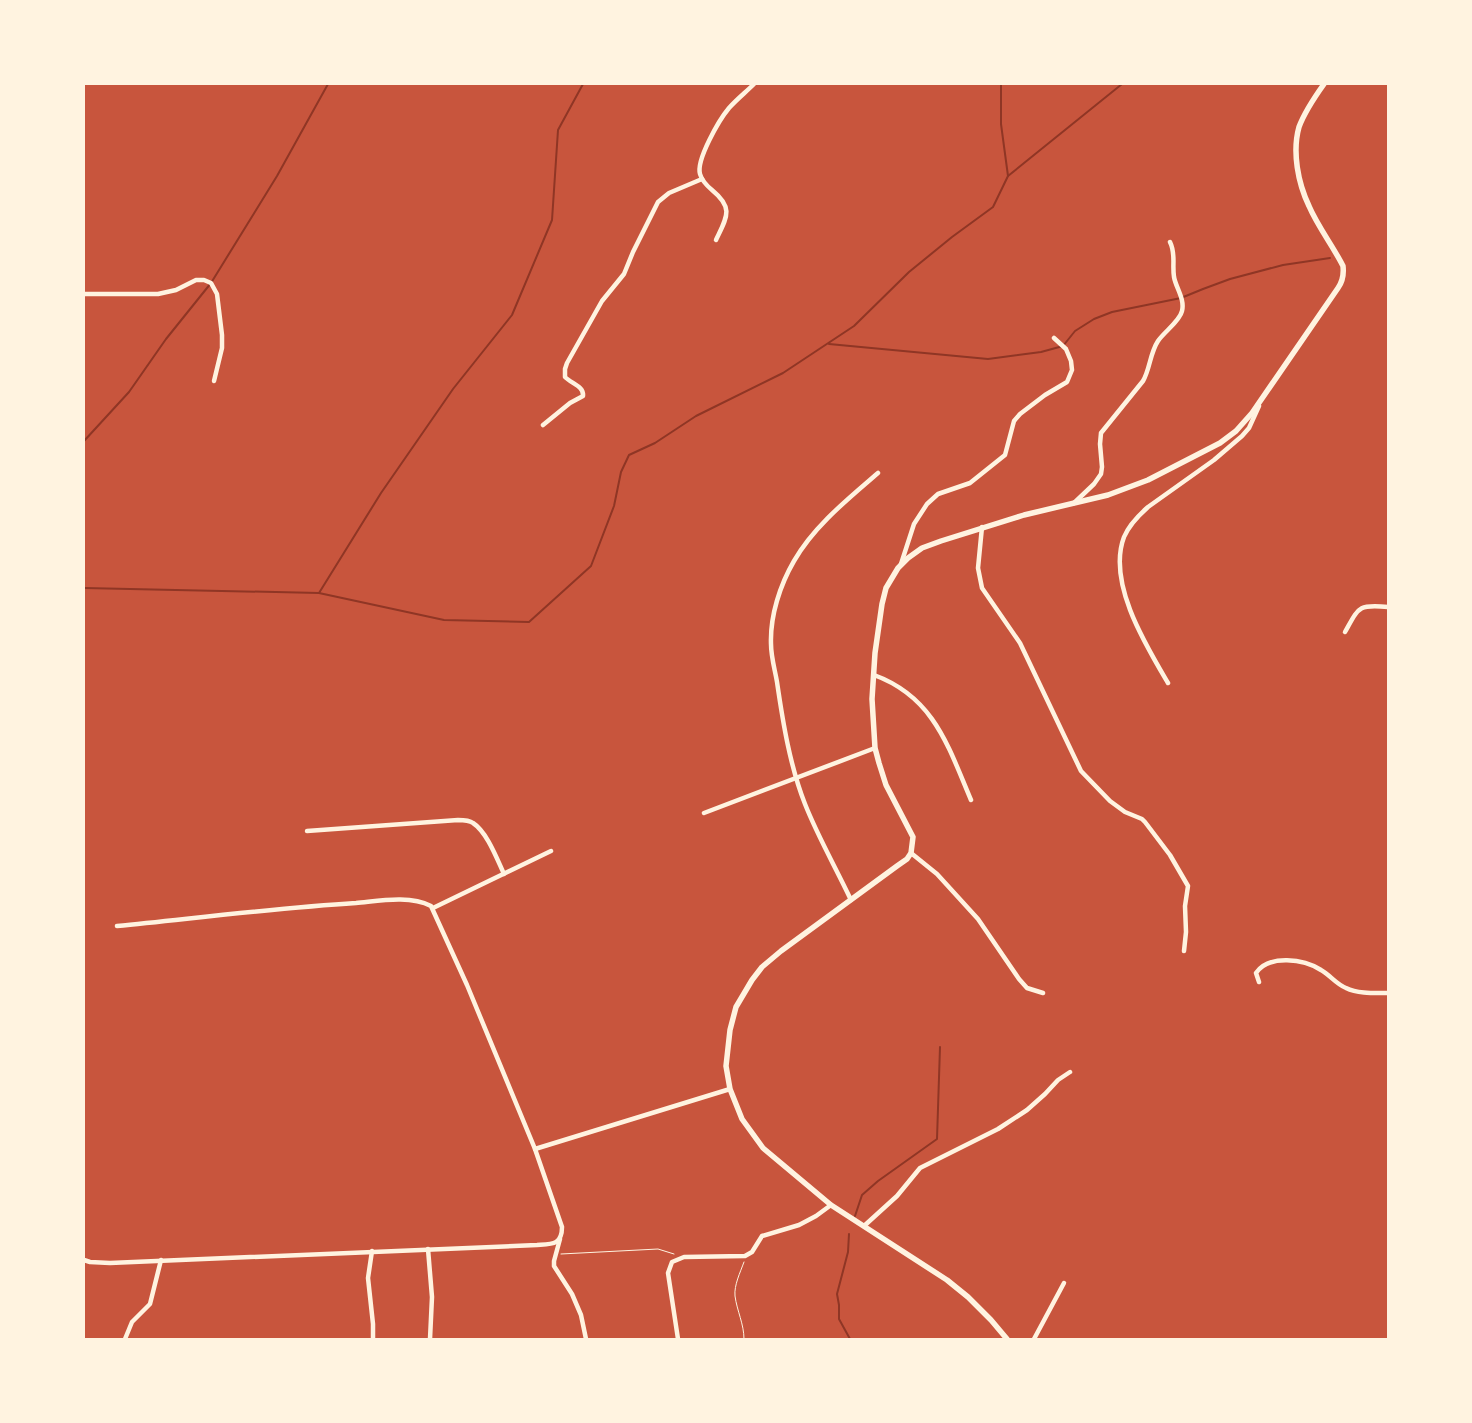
<svg xmlns="http://www.w3.org/2000/svg" width="1472" height="1423" viewBox="0 0 1472 1423" font-family="'Alegreya Sans',sans-serif">
<style>
.lines{fill:none;stroke-linecap:round;stroke-linejoin:round}
.stream{stroke:#8f3625;stroke-width:2}
.path{stroke:#fff3e0;stroke-width:1}
.minor{stroke:#fff3e0;stroke-width:4.5}
.tertiary{stroke:#fff3e0;stroke-width:5.5}
</style>
<rect width="100%" height="100%" fill="#c8553d"/>
<g class="lines">
<g class="stream">
<path d="M1008,176L1122,84"/>
<path d="M829,344L988,359L1041,352L1063,346L1075,331L1094,319L1112,312L1181,298L1203,289L1230,279L1283,265L1330,258"/>
<path d="M84,441L129,392L166,339L211,283L277,176L328,84"/>
<path d="M84,588L319,593L444,620L529,622L591,566L614,506L621,472L629,455L655,443L696,416L783,373L854,326L909,272L952,237L993,207L1008,176L1001,124V84"/>
<path d="M319,593L381,493L453,389L512,315L552,220L558,130L583,84"/>
<path d="M855,1216L862,1195L878,1181L937,1139L940,1047"/>
<path d="M849,1234L848,1252L837,1294L839,1305V1319L850,1339"/>
</g>
<g class="path">
<path d="M561,1254L658,1249L674,1254"/>
<path d="M744,1262C740,1273 734,1285 735,1296C737,1311 744,1324 744,1339"/>
</g>
<g class="minor">
<path d="M716,240C727,217 734,208 712,190C706,185 702,181 700,174C696,160 719,120 729,108C737,99 746,92 754,84"/>
<path d="M84,294H158L176,290L196,280H204L211,283L217,294L222,335V348L214,381"/>
<path d="M543,425L570,403L583,396C584,386 572,384 565,377V369L567,363L602,301L624,274L633,252L658,202L669,193L702,179"/>
<path d="M1074,503L1094,484L1101,474L1102,467L1100,444L1101,433L1143,381C1150,369 1150,353 1158,341C1164,332 1180,321 1182,311C1185,299 1176,288 1174,277C1172,264 1176,254 1170,242"/>
<path d="M982,527L978,568L982,588L1020,643L1081,771L1110,801L1125,812L1142,819L1145,822L1170,855L1188,886L1185,906L1186,932L1184,951"/>
<path d="M901,564L914,524L927,504L938,494L970,483L1005,455L1014,421L1020,414L1045,395L1067,382L1072,370L1071,361L1066,349L1054,338"/>
<path d="M1345,632C1359,607 1358,604 1388,607"/>
<path d="M874,675C934,697 948,746 971,800"/>
<path d="M1168,683C1145,644 1107,582 1124,537C1129,525 1139,515 1148,507L1214,460L1242,436L1249,428L1259,406"/>
<path d="M704,813L875,748"/>
<path d="M307,831L458,820C463,820 469,820 473,823C487,832 497,859 504,874"/>
<path d="M911,853L937,874L978,919L1019,979L1027,988L1043,993"/>
<path d="M851,900C836,868 818,837 805,804C790,766 783,723 777,682C775,670 771,657 771,644C770,616 780,585 794,561C814,526 848,499 878,473"/>
<path d="M433,908L551,851"/>
<path d="M1259,982L1256,973C1269,954 1304,959 1321,970C1330,975 1336,984 1346,988C1358,994 1375,993 1388,993"/>
<path d="M535,1149L730,1089"/>
<path d="M864,1226L897,1196L920,1168L998,1129L1027,1110L1045,1094L1058,1080L1070,1072"/>
<path d="M560,1239L554,1261V1266L572,1294L581,1315L586,1339"/>
<path d="M428,1249L432,1297L430,1339"/>
<path d="M372,1251L368,1278L373,1324V1339"/>
<path d="M84,1260L90,1262L110,1263L537,1245C552,1244 562,1245 562,1227L535,1149L467,985L431,906C409,895 379,901 356,903C276,908 197,918 117,926"/>
<path d="M125,1339L132,1322L150,1304L161,1260"/>
<path d="M678,1339L668,1273L672,1262L684,1257L745,1256L752,1252L762,1236L799,1225L816,1216L831,1205"/>
<path d="M1034,1339L1064,1283"/>
</g>
<path class="tertiary" d="M1007,1339L991,1320L968,1297L947,1280L831,1205L763,1148L742,1119L730,1089L726,1066L730,1030L736,1007L752,980L762,967L781,951L897,866L907,859L911,853L913,837L886,785L879,763L875,748L872,699L875,653L882,604L886,588L898,568L908,558L922,548L941,541L1024,515L1108,495L1148,480L1220,443L1236,431L1252,413L1338,288C1343,281 1344,275 1343,266C1333,246 1318,227 1309,206C1298,183 1292,152 1299,127C1305,111 1314,98 1324,84"/>
</g>
<rect width="1472" height="1423" fill="none" stroke="#fff3e0" stroke-width="170"/>
</svg>
